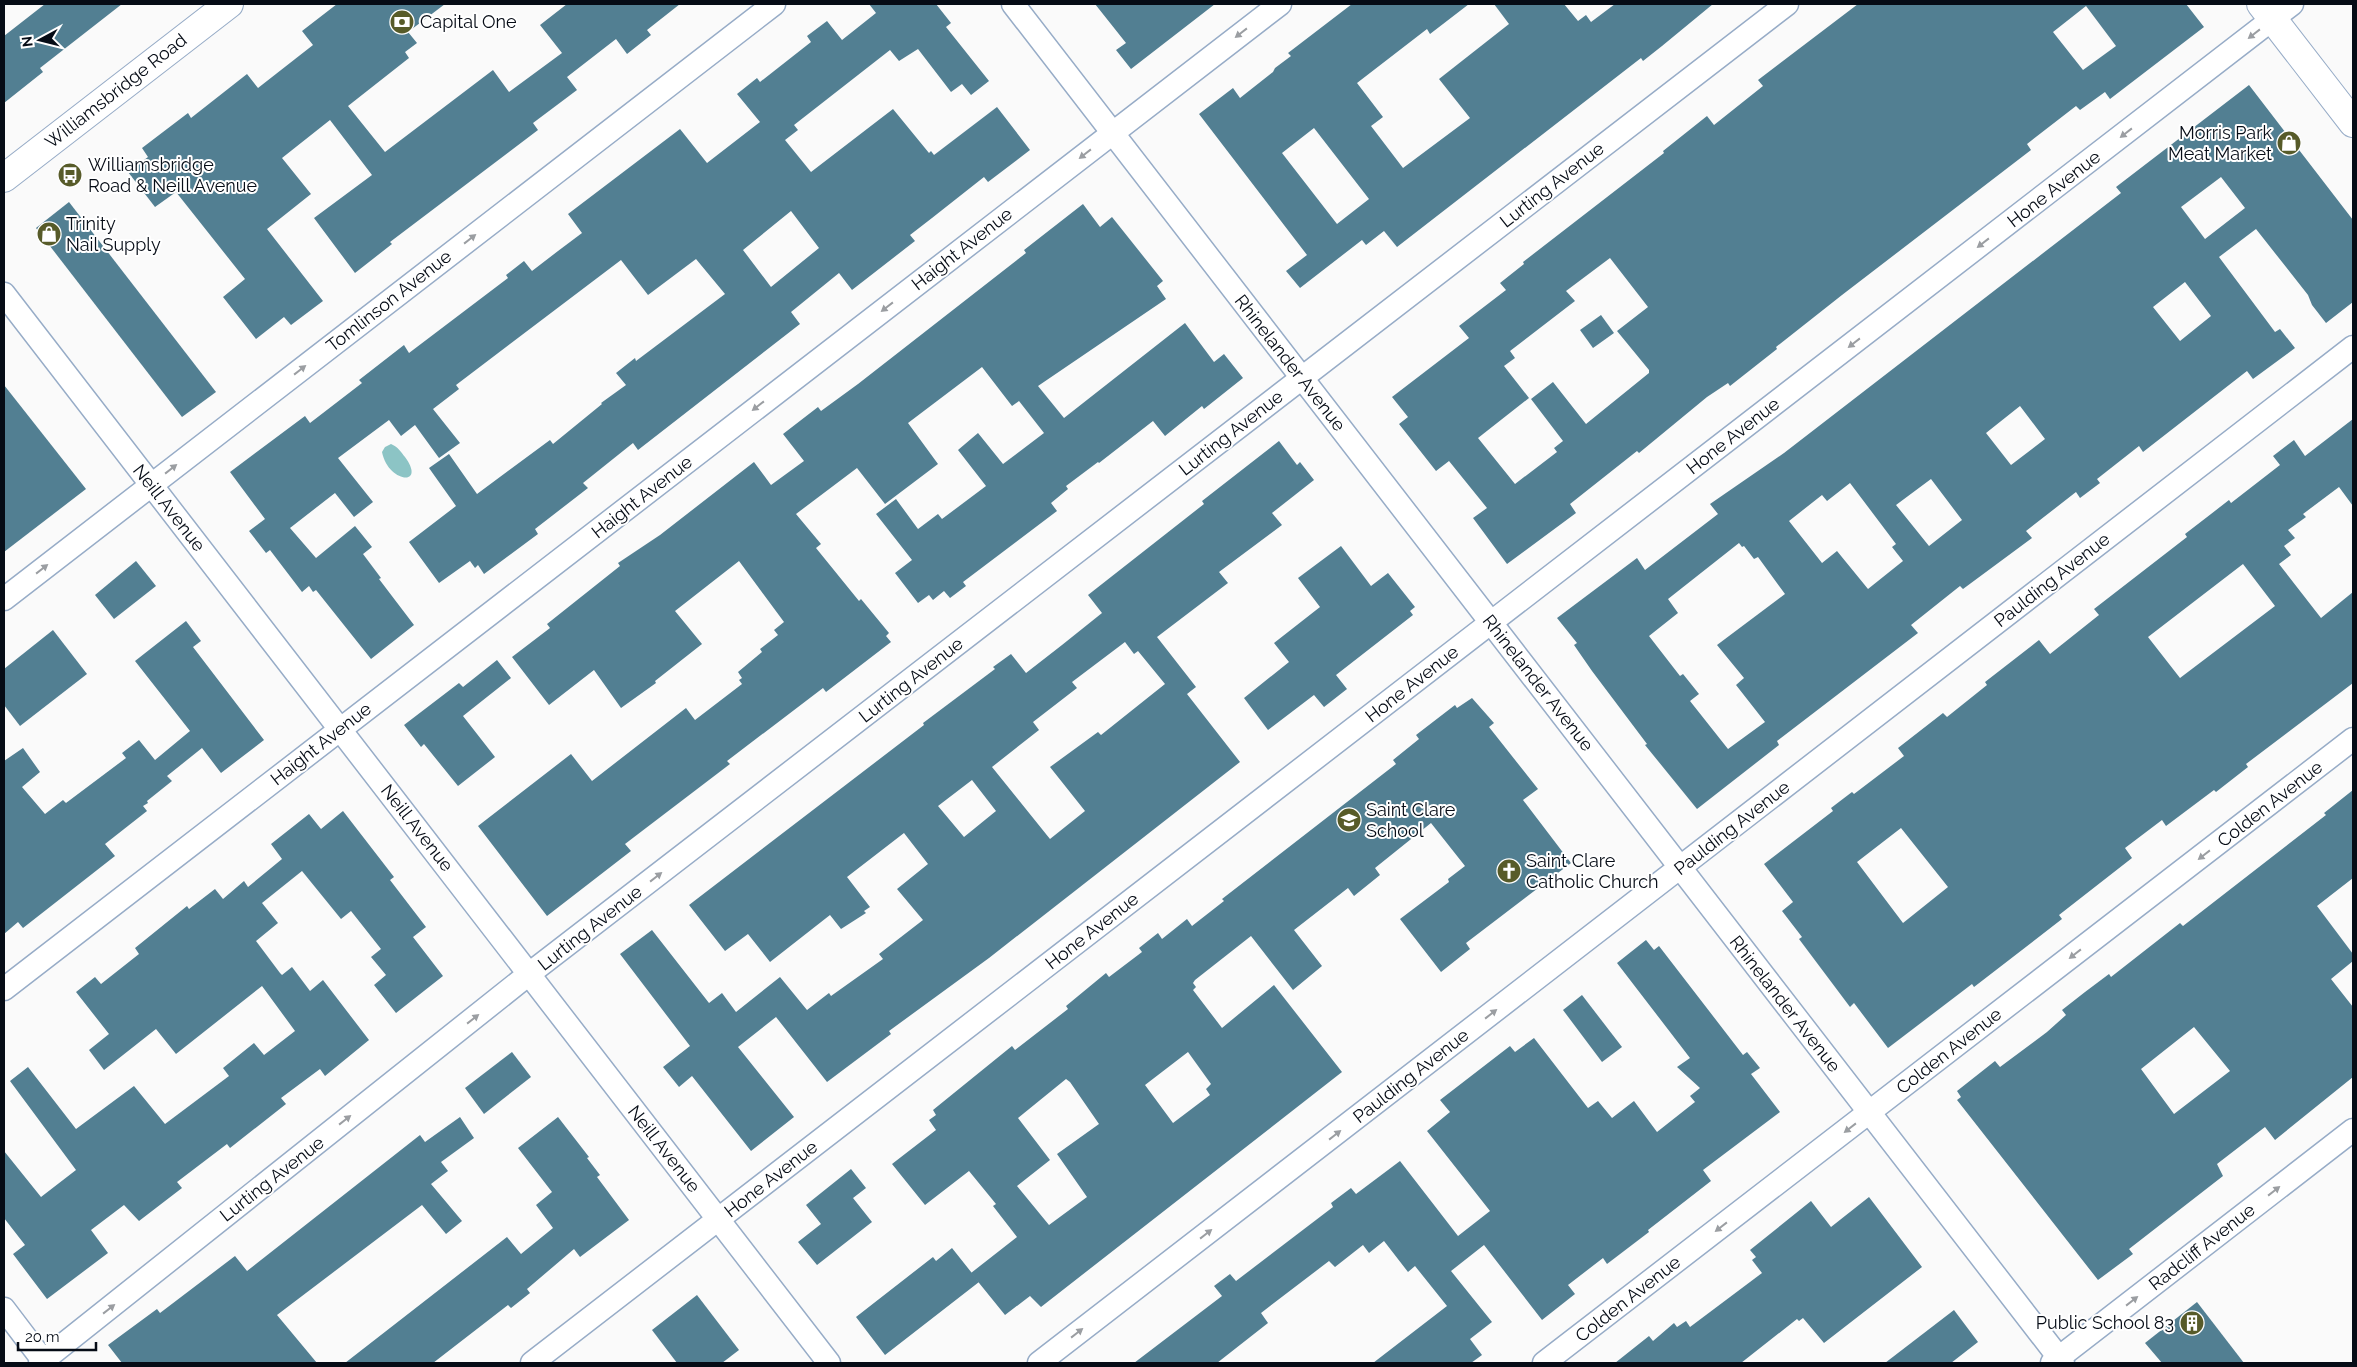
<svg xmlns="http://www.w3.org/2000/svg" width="2357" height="1367" viewBox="0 0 2357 1367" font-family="Raleway,sans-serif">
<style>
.water{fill:#8cc4c5}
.building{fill:#527f92;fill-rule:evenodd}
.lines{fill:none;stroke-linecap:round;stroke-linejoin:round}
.minor-casing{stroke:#97acc7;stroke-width:25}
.secondary-casing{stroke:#97acc7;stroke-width:30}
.minor{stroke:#fff;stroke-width:22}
.secondary{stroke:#fff;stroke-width:28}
.oneway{fill:#9b9ea2}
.labels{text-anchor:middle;stroke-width:4;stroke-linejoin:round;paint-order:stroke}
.poi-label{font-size:18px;fill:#060c16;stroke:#fff;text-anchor:start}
.street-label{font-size:18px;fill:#060c16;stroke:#fff}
</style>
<rect width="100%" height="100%" fill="#fafafa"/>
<path class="water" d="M391,444C398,447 401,452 405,457C427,487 388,483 382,452L385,447Z"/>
<g class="building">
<path d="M45,4H122L40,68L43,72L4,103V36Z"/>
<path d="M337,4H445L408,32L417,43L405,52L409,58L348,106L385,152L493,70L509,92L562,53L540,25L567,4H680L647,30L651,35L627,54L616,39L567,77L577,90L533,123L538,130L390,242L392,244L355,273L314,218L372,175L330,120L282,158L311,194L267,229L323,301L291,325L284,317L256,339L223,297L245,279L176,192L155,207L128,172L148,157L142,148L188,113L191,118L247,74L258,88L313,45L302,31Z"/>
<path d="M869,4H936L951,23L946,27L989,81L971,95L962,84L951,92L918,49L899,61L890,50L794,125L798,130L785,140L811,172L893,109L929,153L931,151L934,155L997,107L1030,150L988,182L984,177L932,218L910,235L915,241L852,290L839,273L791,312L800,324L638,450L633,443L583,483L588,488L535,529L538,534L484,574L478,565L475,568L470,561L439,583L409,542L456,506L429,468L449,454L477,494L550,440L553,444L602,404L601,403L626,385L616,373L635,358L636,361L725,294L696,259L648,295L621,260L456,385L459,389L433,409L460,443L439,458L415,425L401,436L389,420L338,458L373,502L354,517L335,493L290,528L316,558L355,526L372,547L363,554L381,578L379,579L414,625L371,659L316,590L313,592L309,586L302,592L270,550L266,553L249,531L265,519L230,472L305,416L310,423L362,383L359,380L404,345L409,353L508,278L506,275L524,261L532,271L558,251L582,233L568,214L680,129L707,163L760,122L737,94L757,78L760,82L811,42L807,36L827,21L842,40L876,13ZM791,211L819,248L771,287L743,250Z"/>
<path d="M1095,4H1215L1131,69L1116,50L1126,43Z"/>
<path d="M1352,4H1469L1430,34L1427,29L1357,83L1383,117L1371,126L1403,168L1470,118L1439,79L1509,24L1494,4H1564L1578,21L1586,15L1591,22L1615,4H1713L1662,46L1643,61L1641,58L1397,247L1384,231L1366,245L1362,240L1300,288L1286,271L1307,255L1199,114L1233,88L1240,98L1273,72L1275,68L1291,56L1288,53ZM1314,128L1369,199L1337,224L1282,153Z"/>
<path d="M1858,4H2186L2204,27L2110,99L2105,92L2080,110L2076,106L2027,144L2031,150L1842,295L1776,347L1777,349L1730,386L1728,383L1707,397L1639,453L1637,451L1570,504L1576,513L1507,564L1473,518L1487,508L1449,461L1436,471L1399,424L1408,417L1392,397L1469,338L1459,326L1506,290L1500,283L1524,264L1523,262L1664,153L1663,151L1707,116L1714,125L1763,86L1758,80ZM2086,6L2116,46L2083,70L2053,32ZM1610,258L1648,307L1617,331L1649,370V373L1586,424L1553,382L1531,399L1563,441L1554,448L1557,452L1515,484L1478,438L1529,398L1504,366L1515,358L1510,351L1575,301L1566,291Z"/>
<path d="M2249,85L2353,220V302L2326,323L2312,305L2308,295L2256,229L2219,257L2275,332L2280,329L2295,348L2253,379L2247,371L2143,452L2139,446L2097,479L2100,483L2080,498L2076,492L2026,531L2032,538L1963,589L1960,586L1911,625L1918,633L1777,741L1779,745L1697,809L1645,745L1647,744L1592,671L1574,645L1577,643L1557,618L1637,558L1645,570L1718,514L1710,504L1784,453L2121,193L2116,187ZM2221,177L2245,208L2205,239L2181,207ZM2185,282L2211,316L2180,341L2153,307ZM2020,406L2045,439L2011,465L1986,433ZM1931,479L1962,520L1929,546L1896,505ZM1850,483L1896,544L1892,547L1903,561L1868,589L1837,551L1822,563L1789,521L1822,495L1827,501ZM1739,543L1742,547L1744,546L1754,559L1758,557L1785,594L1717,645L1744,678L1736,685L1765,722L1728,749L1690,701L1699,694L1683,674L1680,676L1649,636L1678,613L1668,599Z"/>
<path d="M69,202L216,392L182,417L36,228Z"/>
<path d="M1083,204L1100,227L1112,217L1163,281L1157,286L1166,299L1038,386L1064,418L1185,323L1214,362L1224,354L1243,378L1204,409L1202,406L1165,436L1153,421L1099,463L1098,462L1066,486L1068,489L1051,503L1057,511L963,582L966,586L950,598L944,591L933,600L929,595L918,603L895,573L912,560L876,514L896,499L918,529L938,514L942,519L986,486L958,450L978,433L1003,464L1044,433L1019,401L1012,406L982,367L908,423L938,464L885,504L857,468L796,514L821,544L816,548L859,601L861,599L889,633L886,636L891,642L826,692L823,688L727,761L730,764L625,844L631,851L547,916L478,826L571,754L592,781L686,708L695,720L742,684L739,680L742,678L738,672L762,652L760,649L778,635L774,630L784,622L739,561L675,611L702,644L655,681L656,683L621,708L594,670L549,705L512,657L550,628L547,624L620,566L618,563L660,535L754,462L771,485L804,461L783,434L818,407L821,411L858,384L1026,253L1024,250Z"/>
<path d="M1601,315L1614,333L1593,348L1580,330Z"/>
<path d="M4,385L86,489L4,552Z"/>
<path d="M2353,419V506L2339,487L2303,514L2306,517L2288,530L2295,538L2284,546L2291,555L2279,564L2321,618L2353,592V683L2246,764L2248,767L2216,792L2214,790L2166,826L2162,820L2125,848L2132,858L2059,915L2062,919L1974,987L1972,984L1888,1048L1854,1003L1850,1007L1799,939L1802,937L1782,911L1793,902L1764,864L1833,811L1831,808L1852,792L1854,794L1904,756L1898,748L1943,713L1947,717L1987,685L1985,682L2039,640L2050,654L2099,615L2094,609L2187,537L2185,534L2211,514L2229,500L2231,503L2280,465L2273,456L2294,440L2305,456ZM2243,564L2275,606L2180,678L2148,637ZM1901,828L1948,887L1903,923L1857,862Z"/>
<path d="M1279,441L1297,465L1300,462L1314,480L1272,513L1282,525L1219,572L1228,583L1157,637L1196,687L1187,694L1240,762L989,958L889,1031L891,1034L827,1082L776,1017L738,1047L794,1117L751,1151L692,1076L679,1087L663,1067L690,1046L620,954L652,930L709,1003L722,993L736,1012L780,977L807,1010L829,993L831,996L883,959L879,954L923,920L897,889L928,864L904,833L847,877L870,907L864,911L866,913L841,929L830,915L770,962L748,934L725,951L689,905L924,725L923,723L995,669L993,667L1011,654L1026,673L1062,645L1102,613L1088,595L1204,504L1202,501ZM1125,642L1134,654L1138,651L1165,684L1101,735L1098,732L1050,767L1085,811L1050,839L992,767L1039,730L1033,722L1077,688L1072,682ZM972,780L996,811L964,837L938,806Z"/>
<path d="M1341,546L1371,586L1388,573L1415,607L1410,611L1413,615L1336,675L1347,689L1324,707L1314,695L1268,730L1244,698L1289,662L1274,643L1320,607L1298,578Z"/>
<path d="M136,561L156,586L114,619L95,595Z"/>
<path d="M186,621L201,641L193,647L264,740L221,773L202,748L167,776L172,781L147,801L148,803L143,806L147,811L105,844L115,856L23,928L18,922L4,934V761L23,748L40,772L22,787L45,814L63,800L66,803L126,758L122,753L139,740L155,760L190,731L135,661Z"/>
<path d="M53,630L87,674L20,726L4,705V669Z"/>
<path d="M497,660L511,678L463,716L495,757L458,786L424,744L421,747L404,725L459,683L463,687Z"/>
<path d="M1472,698L1494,723L1489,727L1538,789L1523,800L1571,863L1466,943L1470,949L1441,972L1400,919L1449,882L1448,879L1465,866L1431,823L1375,868L1380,875L1354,896L1348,888L1294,930L1322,966L1293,990L1251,936L1195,980L1193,983L1196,987L1193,990L1222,1028L1274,985L1342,1072L1041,1307L1030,1296L1005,1315L971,1273L1017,1237L993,1206L996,1204L969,1171L925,1205L892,1164L936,1130L929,1120L936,1115L933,1110L1012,1046L1015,1050L1068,1009L1066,1006L1106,973L1109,977L1142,952L1139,948L1158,933L1162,939L1187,919L1192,926L1224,901L1222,899L1396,764L1393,760L1419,739L1416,735L1455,705L1457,708ZM1188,1052L1211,1084L1206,1089L1210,1095L1173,1123L1145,1085ZM1066,1079L1070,1082L1099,1124L1057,1154L1087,1197L1049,1225L1017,1186L1050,1160L1018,1118Z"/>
<path d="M2353,790V878L2317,906L2353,954V961L2331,979L2353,1007V1077L2275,1140L2265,1127L2217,1164L2223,1176L2129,1249L2133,1254L2098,1280L1957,1100L1961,1097L1957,1091L1995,1061L2000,1067L2047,1032L2066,1015L2062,1010L2085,992L2109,974L2111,977L2180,923L2183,926L2326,815L2324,813ZM2194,1027L2230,1071L2174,1114L2141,1069Z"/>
<path d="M343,811L394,877L390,880L426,927L413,937L443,976L396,1013L374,985L386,975L371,957L381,949L351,911L341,919L302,871L262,903L278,923L256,941L280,973L282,975L292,967L310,991L323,980L369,1040L325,1076L320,1069L281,1098L286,1104L230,1148L227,1144L177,1182L182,1188L139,1221L124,1205L91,1230L108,1253L47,1299L13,1254L25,1245L4,1218V1151L41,1197L76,1170L10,1081L28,1067L76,1129L134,1086L165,1124L229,1076L223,1068L254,1043L264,1055L295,1031L262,986L176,1054L156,1029L104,1070L89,1050L109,1034L76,992L95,977L101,984L139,954L135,948L187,906L189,909L215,889L223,899L244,881L248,887L282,859L271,844L309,814L321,829Z"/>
<path d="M1646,940L1654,950L1659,946L1743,1055L1747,1052L1760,1068L1751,1074L1780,1112L1703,1170L1711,1181L1648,1230L1649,1232L1607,1264L1603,1258L1568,1285L1575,1294L1542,1320L1484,1245L1451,1271L1492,1322L1470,1339L1482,1355L1471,1363H1373L1447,1306L1415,1266L1408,1272L1384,1241L1369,1253L1363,1245L1335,1267L1329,1261L1261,1313L1268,1323L1217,1363H1134L1222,1296L1214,1286L1230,1274L1236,1281L1333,1207L1331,1203L1351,1188L1356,1194L1400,1161L1458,1236L1490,1211L1427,1131L1450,1112L1440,1100L1510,1046L1515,1052L1534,1038L1588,1108L1598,1101L1612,1118L1634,1101L1657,1132L1695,1102L1690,1096L1700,1088L1677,1067L1690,1058L1617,963Z"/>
<path d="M1582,995L1622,1047L1602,1062L1563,1010Z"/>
<path d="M512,1052L531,1077L484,1114L465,1088Z"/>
<path d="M460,1117L474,1138L441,1162L448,1171L431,1184L462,1221L446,1234L422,1205L277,1315L317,1363H122L108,1345L157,1309L160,1313L235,1256L247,1271L420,1135L425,1142Z"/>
<path d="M558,1117L589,1157L587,1158L600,1175L597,1177L629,1220L580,1257L574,1249L527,1289L530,1293L511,1308L508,1305L433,1363H345L507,1237L521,1254L553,1228L536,1205L552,1192L518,1148Z"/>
<path d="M851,1169L866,1188L853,1198L872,1222L817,1265L798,1242L821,1224L806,1205Z"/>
<path d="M1869,1197L1922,1267L1824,1343L1803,1318L1799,1321L1797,1319L1741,1363H1615L1649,1336L1653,1341L1674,1323L1677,1327L1686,1321L1690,1327L1762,1273L1752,1260L1756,1257L1750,1250L1811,1201L1831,1227Z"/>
<path d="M952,1248L979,1282L885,1355L856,1317L933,1257L936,1261Z"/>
<path d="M697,1295L739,1350L722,1363H677L652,1330Z"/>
<path d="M2197,1302L2244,1363H2162L2145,1343Z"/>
<path d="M1954,1310L1978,1342L1951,1363H1885Z"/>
</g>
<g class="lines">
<defs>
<g id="minor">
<path d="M1013,4L2063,1363"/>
<path d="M4,294L829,1363"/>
<path d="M4,599L774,4"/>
<path d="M4,989L1280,4"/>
<path d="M4,1309L45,1363"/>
<path d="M40,1363L529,974L1787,4"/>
<path d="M532,1363L2292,4"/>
<path d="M1039,1363L2353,347"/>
<path d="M1544,1363L2353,739"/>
<path d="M2052,1363L2353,1130"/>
</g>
<g id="secondary">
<path d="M2261,4L2353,123"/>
<path d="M4,178L229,4"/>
</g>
</defs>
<use href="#minor" class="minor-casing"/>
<use href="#secondary" class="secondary-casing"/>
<use href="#minor" class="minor"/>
<use href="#secondary" class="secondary"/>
</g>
<defs><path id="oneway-solid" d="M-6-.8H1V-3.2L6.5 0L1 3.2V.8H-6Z" transform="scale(1.25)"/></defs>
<g class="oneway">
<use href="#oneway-solid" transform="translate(1241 33) rotate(142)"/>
<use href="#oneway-solid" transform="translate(2254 34) rotate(142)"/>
<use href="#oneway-solid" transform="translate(2126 133) rotate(142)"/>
<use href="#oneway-solid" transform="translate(1085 154) rotate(142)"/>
<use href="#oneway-solid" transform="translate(470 239) rotate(-38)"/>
<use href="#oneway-solid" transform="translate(1983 243) rotate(142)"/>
<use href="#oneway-solid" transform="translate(887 307) rotate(142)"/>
<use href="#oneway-solid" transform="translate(1854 343) rotate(142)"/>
<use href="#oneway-solid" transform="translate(300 370) rotate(-38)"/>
<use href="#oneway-solid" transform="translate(758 406) rotate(142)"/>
<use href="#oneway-solid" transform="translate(171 469) rotate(-38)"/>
<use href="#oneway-solid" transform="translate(42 569) rotate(-38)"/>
<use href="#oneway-solid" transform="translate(2204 855) rotate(142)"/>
<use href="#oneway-solid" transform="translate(656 877) rotate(-38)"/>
<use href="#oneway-solid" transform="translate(2075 954) rotate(142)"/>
<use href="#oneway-solid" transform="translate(1491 1014) rotate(-38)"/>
<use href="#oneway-solid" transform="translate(473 1019) rotate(-38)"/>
<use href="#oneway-solid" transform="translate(345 1120) rotate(-38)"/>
<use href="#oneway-solid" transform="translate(1850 1128) rotate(142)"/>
<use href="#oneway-solid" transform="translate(1335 1135) rotate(-38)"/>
<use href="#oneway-solid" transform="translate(2274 1191) rotate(-38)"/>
<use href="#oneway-solid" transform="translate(1721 1227) rotate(142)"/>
<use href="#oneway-solid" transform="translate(1206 1234) rotate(-38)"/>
<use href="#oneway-solid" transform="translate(2132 1301) rotate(-38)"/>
<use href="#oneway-solid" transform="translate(109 1309) rotate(-38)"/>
<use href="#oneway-solid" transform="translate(1077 1333) rotate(-38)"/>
</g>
<defs>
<symbol id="bank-disc" viewBox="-11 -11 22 22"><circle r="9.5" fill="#575b29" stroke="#fff"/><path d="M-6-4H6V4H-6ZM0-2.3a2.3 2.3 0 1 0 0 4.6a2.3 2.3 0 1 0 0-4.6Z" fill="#fff"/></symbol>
<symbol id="shop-disc" viewBox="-11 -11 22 22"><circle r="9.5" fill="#575b29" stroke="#fff"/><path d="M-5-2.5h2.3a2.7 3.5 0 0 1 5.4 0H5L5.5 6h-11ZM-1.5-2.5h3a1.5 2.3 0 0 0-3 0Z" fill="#fff"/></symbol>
<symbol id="bus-disc" viewBox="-11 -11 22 22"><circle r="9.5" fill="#575b29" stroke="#fff"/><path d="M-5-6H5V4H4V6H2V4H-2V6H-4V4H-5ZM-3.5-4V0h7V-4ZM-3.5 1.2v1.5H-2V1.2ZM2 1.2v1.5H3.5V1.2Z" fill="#fff"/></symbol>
<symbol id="school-disc" viewBox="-11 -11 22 22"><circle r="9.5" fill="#575b29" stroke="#fff"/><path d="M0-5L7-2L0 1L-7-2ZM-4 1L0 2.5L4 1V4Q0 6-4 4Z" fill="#fff"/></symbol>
<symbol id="church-disc" viewBox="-11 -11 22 22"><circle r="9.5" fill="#575b29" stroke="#fff"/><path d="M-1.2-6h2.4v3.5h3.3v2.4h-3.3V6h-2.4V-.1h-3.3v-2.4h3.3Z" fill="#fff"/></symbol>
<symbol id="building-disc" viewBox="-11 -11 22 22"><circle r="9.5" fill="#575b29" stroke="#fff"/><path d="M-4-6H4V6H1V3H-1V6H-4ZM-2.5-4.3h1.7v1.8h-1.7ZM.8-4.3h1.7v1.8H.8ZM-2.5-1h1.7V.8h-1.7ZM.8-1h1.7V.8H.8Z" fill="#fff"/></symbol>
</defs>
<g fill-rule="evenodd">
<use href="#bank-disc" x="388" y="8" width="28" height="28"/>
<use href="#shop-disc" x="2275" y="129" width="28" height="28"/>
<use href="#bus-disc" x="56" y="161" width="28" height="28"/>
<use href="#shop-disc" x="35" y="220" width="28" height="28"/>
<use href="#school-disc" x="1335" y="806" width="28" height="28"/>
<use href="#church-disc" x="1495" y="857" width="28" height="28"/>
<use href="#building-disc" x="2178" y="1309" width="28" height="28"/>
</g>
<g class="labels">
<g class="poi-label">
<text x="420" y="28">Capital One</text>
<text x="2272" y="139" text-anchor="end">Morris Park<tspan x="2272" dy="21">Meat Market</tspan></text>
<text x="88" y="171">Williamsbridge<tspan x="88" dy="21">Road &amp; Neill Avenue</tspan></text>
<text x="66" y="230">Trinity<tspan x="66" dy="21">Nail Supply</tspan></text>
<text x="1366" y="816">Saint Clare<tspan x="1366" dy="21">School</tspan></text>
<text x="1526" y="867">Saint Clare<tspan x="1526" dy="21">Catholic Church</tspan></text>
<text x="2174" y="1329" text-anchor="end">Public School 83</text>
</g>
<g class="street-label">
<text transform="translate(116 91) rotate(-38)" y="6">Williamsbridge Road</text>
<text transform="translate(1552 185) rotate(-38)" y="6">Lurting Avenue</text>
<text transform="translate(2054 189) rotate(-38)" y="6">Hone Avenue</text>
<text transform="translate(962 249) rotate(-38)" y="6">Haight Avenue</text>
<text transform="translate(389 301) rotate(-38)" y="6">Tomlinson Avenue</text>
<text transform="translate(1290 363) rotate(52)" y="6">Rhinelander Avenue</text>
<text transform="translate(1231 433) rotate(-38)" y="6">Lurting Avenue</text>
<text transform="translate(1733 436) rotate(-38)" y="6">Hone Avenue</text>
<text transform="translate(642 497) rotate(-38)" y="6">Haight Avenue</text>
<text transform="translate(169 508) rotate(52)" y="6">Neill Avenue</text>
<text transform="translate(2052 580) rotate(-38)" y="6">Paulding Avenue</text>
<text transform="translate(911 680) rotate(-38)" y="6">Lurting Avenue</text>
<text transform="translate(1538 683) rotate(52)" y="6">Rhinelander Avenue</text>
<text transform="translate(1412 684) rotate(-38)" y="6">Hone Avenue</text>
<text transform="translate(321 744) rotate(-38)" y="6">Haight Avenue</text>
<text transform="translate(2270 804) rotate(-38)" y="6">Colden Avenue</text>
<text transform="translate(417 828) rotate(52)" y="6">Neill Avenue</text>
<text transform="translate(1732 828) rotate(-38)" y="6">Paulding Avenue</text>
<text transform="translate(590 928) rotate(-38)" y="6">Lurting Avenue</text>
<text transform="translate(1092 931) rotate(-38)" y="6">Hone Avenue</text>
<text transform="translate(1785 1004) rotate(52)" y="6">Rhinelander Avenue</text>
<text transform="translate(1949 1051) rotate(-38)" y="6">Colden Avenue</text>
<text transform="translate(1411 1076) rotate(-38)" y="6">Paulding Avenue</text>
<text transform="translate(664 1149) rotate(52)" y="6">Neill Avenue</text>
<text transform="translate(272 1179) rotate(-38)" y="6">Lurting Avenue</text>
<text transform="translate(771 1179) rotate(-38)" y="6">Hone Avenue</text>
<text transform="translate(2202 1247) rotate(-38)" y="6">Radcliff Avenue</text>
<text transform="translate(1628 1299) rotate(-38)" y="6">Colden Avenue</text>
</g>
</g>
<rect width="2357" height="1367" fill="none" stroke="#060c16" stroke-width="10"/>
<g transform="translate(40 40) rotate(263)" stroke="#ffffff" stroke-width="4" paint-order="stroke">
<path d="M0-4L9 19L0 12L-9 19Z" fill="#060c16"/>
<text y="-8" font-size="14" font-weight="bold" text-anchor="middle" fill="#060c16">N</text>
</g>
<path d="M18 1342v8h78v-8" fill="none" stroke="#060c16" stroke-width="2.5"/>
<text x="25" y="1342" font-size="15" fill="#060c16" stroke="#ffffff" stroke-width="4" paint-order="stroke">20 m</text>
</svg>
